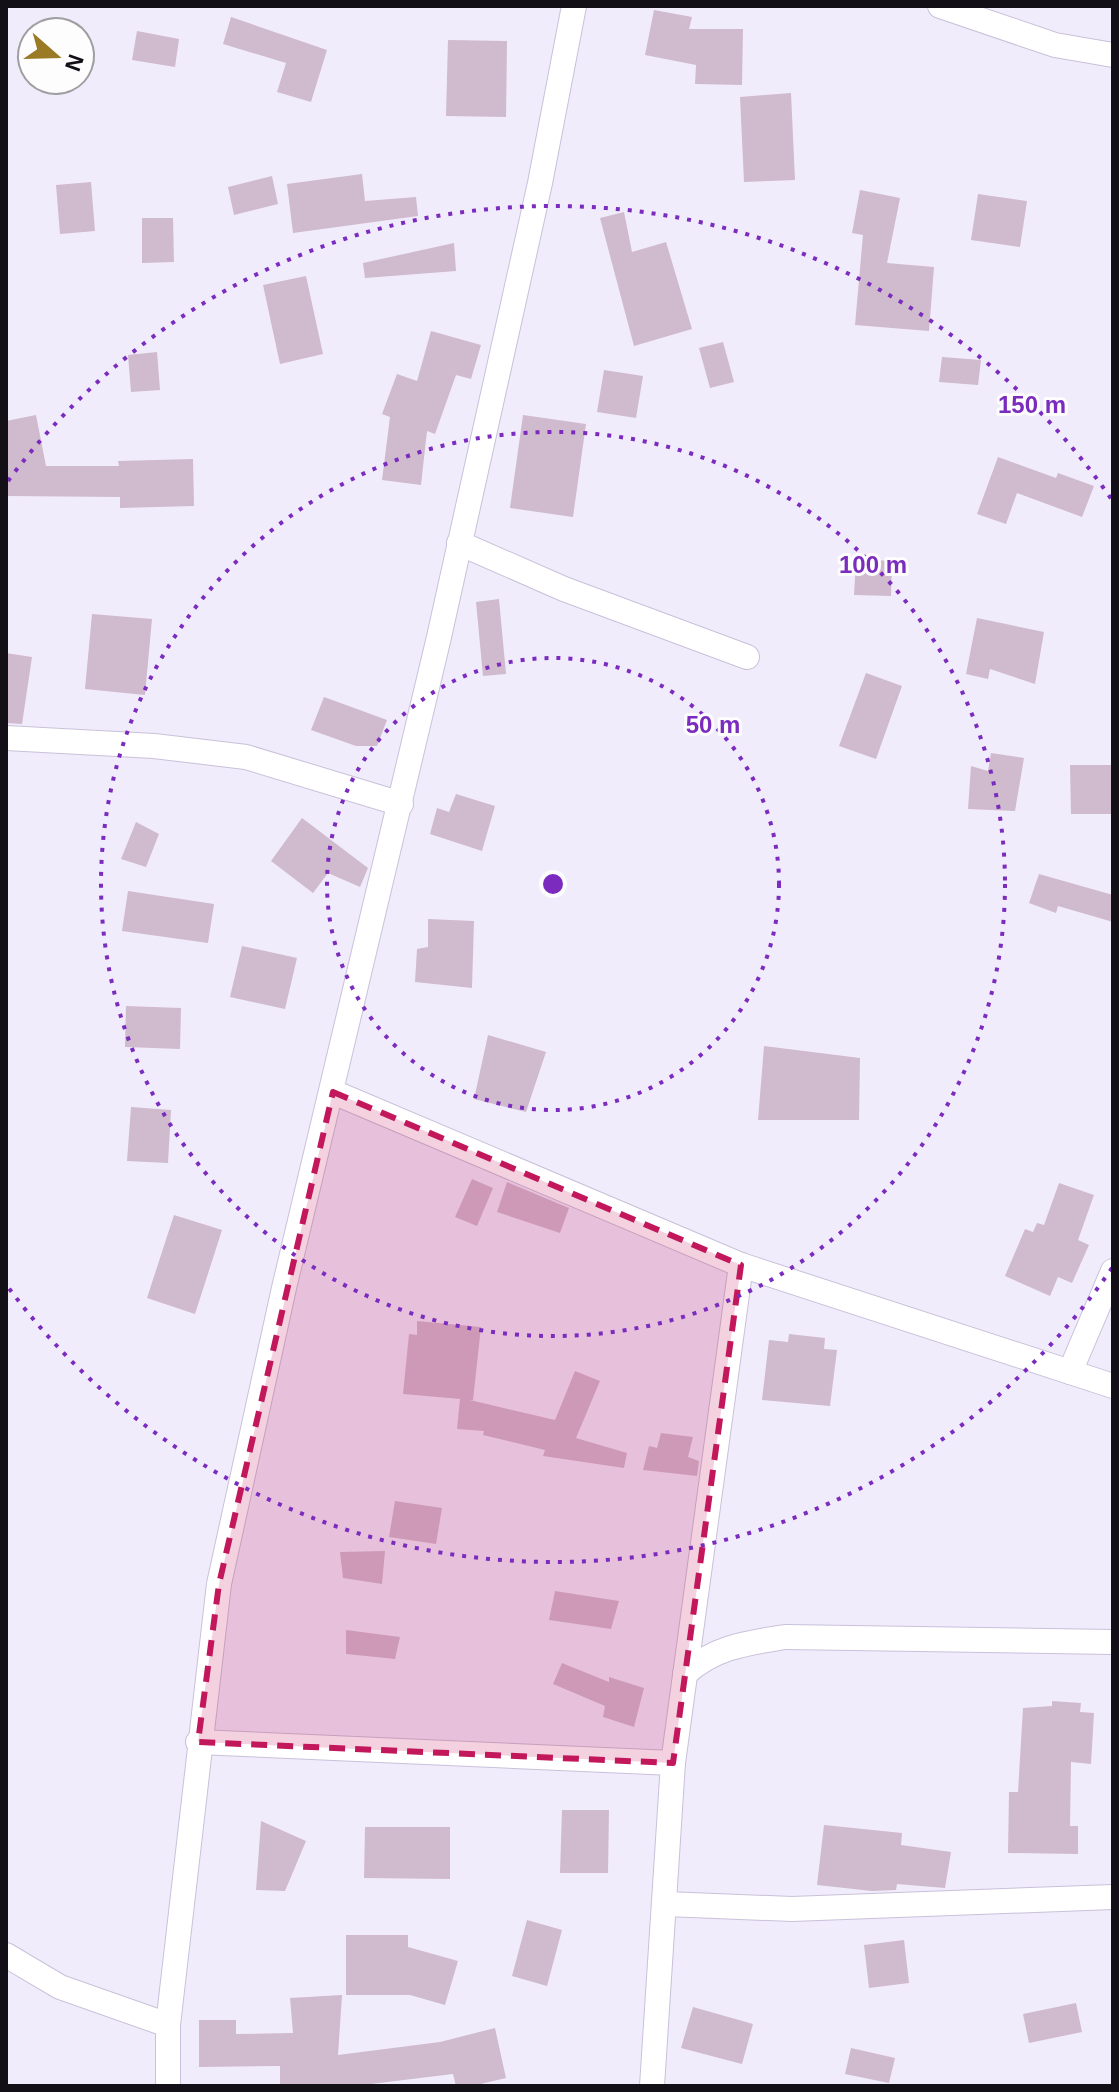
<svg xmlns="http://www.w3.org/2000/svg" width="1119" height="2092" viewBox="0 0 1119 2092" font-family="Arial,sans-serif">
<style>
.building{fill:#d0bacd}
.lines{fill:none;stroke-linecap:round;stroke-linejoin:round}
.street-casing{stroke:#c9c1d9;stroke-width:26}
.street{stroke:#fff;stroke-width:24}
.marked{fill:#c2185b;fill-opacity:0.2;stroke:#c2185b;stroke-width:6;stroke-dasharray:16 10;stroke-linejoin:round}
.ring{fill:none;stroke:#7b2cbf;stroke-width:4;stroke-dasharray:4 8}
.centre{fill:#7b2cbf;stroke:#fdfdfd;stroke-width:4}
.ring-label{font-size:24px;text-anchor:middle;font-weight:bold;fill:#7b2cbf;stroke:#fdfdfd;stroke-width:6;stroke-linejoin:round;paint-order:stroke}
</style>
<rect width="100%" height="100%" fill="#f1ecfc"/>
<g class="building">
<path d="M654,10L692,17L689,29H743L742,85L695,84L696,65L645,55Z"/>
<path d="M231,17L327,50L311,102L277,92L286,63L223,44Z"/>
<path d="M137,31L179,39L175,67L132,60Z"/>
<path d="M448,40L507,41L506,117L446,116Z"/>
<path d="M791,93L795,180L744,182L740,97Z"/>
<path d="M362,174L365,201L416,197L418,216L293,233L287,184Z"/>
<path d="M272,176L278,204L234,215L228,187Z"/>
<path d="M91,182L95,231L60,234L56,185Z"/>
<path d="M860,190L900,198L887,263L934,267L929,331L855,325L863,235L852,233Z"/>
<path d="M978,194L1027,201L1020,247L971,240Z"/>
<path d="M624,212L632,252L666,242L692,329L634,346L600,218Z"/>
<path d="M142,218H173L174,262L142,263Z"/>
<path d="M454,243L456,271L365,278L363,263Z"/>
<path d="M306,276L323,354L280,364L263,285Z"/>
<path d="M431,331L481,345L471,379L456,375L435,434L427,431L421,485L382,480L390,417L382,414L397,374L417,381Z"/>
<path d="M723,342L734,382L710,388L699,348Z"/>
<path d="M157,352L160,390L131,392L128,355Z"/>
<path d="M942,357L981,360L978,385L939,382Z"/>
<path d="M604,370L643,376L636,418L597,412Z"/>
<path d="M36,415L46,466H119L118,461L193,459L194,506L120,508V497L6,496V421Z"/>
<path d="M523,415L586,424L573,517L510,508Z"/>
<path d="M998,457L1056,478L1058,473L1094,486L1082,517L1017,493L1006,524L977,514Z"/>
<path d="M856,559L892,561L891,596L854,595Z"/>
<path d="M499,599L506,674L483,676L476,602Z"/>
<path d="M92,614L152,619L145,695L85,689Z"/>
<path d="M977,618L1044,632L1035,684L990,669L988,679L966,674Z"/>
<path d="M6,653L32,657L22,724L6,723Z"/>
<path d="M866,673L902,686L876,759L839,746Z"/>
<path d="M324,697L387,720L377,746H356L311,730Z"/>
<path d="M991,753L1024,758L1015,811L968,809L971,766L988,771Z"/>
<path d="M1070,765H1113V814H1071Z"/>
<path d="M456,794L495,806L482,851L430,834L437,808L449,812Z"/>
<path d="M302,818L368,868L360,887L328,873L313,893L271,861Z"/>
<path d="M136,822L159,834L146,867L121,859Z"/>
<path d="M1039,874L1113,895V922L1058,906L1056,913L1029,903Z"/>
<path d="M128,891L214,904L208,943L122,931Z"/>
<path d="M428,919L474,921L472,988L415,982L417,949L428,947Z"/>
<path d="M242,946L297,958L285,1009L230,997Z"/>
<path d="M126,1006L181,1008L180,1049L125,1047Z"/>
<path d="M488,1035L546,1052L526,1112L474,1099Z"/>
<path d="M764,1046L860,1058L859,1120H758Z"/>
<path d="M131,1107L171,1110L168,1163L127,1161Z"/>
<path d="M472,1179L493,1188L477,1226L455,1217Z"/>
<path d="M507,1182L569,1208L560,1233L497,1212Z"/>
<path d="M1059,1183L1094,1195L1078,1240L1089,1245L1072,1283L1058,1277L1050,1296L1005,1276L1025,1229L1033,1232L1037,1223L1044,1225Z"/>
<path d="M174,1215L222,1230L195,1314L147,1298Z"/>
<path d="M417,1321L481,1327L473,1400H470L555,1420L575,1371L600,1381L576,1438L627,1453L624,1468L543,1456L545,1450L483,1435L484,1431L457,1429L460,1399L403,1394L409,1334L417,1335Z"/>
<path d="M789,1334L825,1338L824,1349L837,1350L830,1406L762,1400L769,1340L788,1342Z"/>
<path d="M661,1433L693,1437L688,1457L699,1461L697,1476L643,1470L649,1446L657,1448Z"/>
<path d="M395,1501L442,1508L436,1544L389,1537Z"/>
<path d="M385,1551L382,1584L343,1578L340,1552Z"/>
<path d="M555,1591L619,1601L611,1629L549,1620Z"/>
<path d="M346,1630L400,1637L395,1659L346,1654Z"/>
<path d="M562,1663L609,1682V1677L644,1688L634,1727L603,1717L605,1706L553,1684Z"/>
<path d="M1052,1701L1081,1703L1080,1712L1094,1713L1091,1764L1071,1762L1070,1826H1078V1854L1008,1853L1009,1792H1018L1023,1708L1052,1706Z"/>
<path d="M562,1810H609L608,1873H560Z"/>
<path d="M261,1821L306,1841L285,1891L256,1890Z"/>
<path d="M824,1825L902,1833L901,1845L951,1852L945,1888L897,1884L896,1890L872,1891L817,1885Z"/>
<path d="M365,1827H450V1879L364,1878Z"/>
<path d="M527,1920L562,1930L547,1986L512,1976Z"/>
<path d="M346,1935H408V1947L458,1961L445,2005L410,1995H346Z"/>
<path d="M904,1940L909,1983L869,1988L864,1945Z"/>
<path d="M342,1995L338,2055L440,2042L495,2028L506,2078L472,2086H456L453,2074L371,2084L280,2085V2066L199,2067V2020H236V2034L293,2033L290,1998Z"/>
<path d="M1076,2003L1082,2032L1029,2043L1023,2014Z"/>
<path d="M693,2007L753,2024L742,2064L681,2048Z"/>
<path d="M851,2048L895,2058L889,2083L845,2074Z"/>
</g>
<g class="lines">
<defs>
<g id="street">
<path d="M940,6L1055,45L1113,55"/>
<path d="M459,543L564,589L747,657"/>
<path d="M6,738L154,746L246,757L401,804"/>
<path d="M333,1092L741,1265L1113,1386"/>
<path d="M1070,1372L1113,1271"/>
<path d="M685,1674C714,1647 747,1643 785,1637L1113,1642"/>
<path d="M198,1742L673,1763"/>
<path d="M666,1904L792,1909L1113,1897"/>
<path d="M6,1955L60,1987L168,2025"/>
<path d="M168,2086V2025L219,1584L284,1288L439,637L540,183L574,6"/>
<path d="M652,2086L673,1763L741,1265"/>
</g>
</defs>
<use href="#street" class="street-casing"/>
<use href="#street" class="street"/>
</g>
<path class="marked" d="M333,1092L741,1265L673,1763L198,1742L219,1584Z"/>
<g class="ring">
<circle cx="553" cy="884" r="226"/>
<circle cx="553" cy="884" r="452"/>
<path d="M1112 1268A678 678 0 0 1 8 1287M8 481A678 678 0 0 1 1112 500"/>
</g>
<circle cx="553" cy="884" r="12" class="centre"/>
<g class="ring-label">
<text x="1032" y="413">150 m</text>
<text x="873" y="573">100 m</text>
<text x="713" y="733">50 m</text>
</g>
<rect width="1119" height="2092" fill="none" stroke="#120f17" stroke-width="16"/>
<g transform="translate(56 56) rotate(110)"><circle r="38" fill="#fdfdfd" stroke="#9f9ea1" stroke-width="2"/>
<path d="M0-6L14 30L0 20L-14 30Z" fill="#9a7a24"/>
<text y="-12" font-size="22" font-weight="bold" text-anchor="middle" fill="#120f17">N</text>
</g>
</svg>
